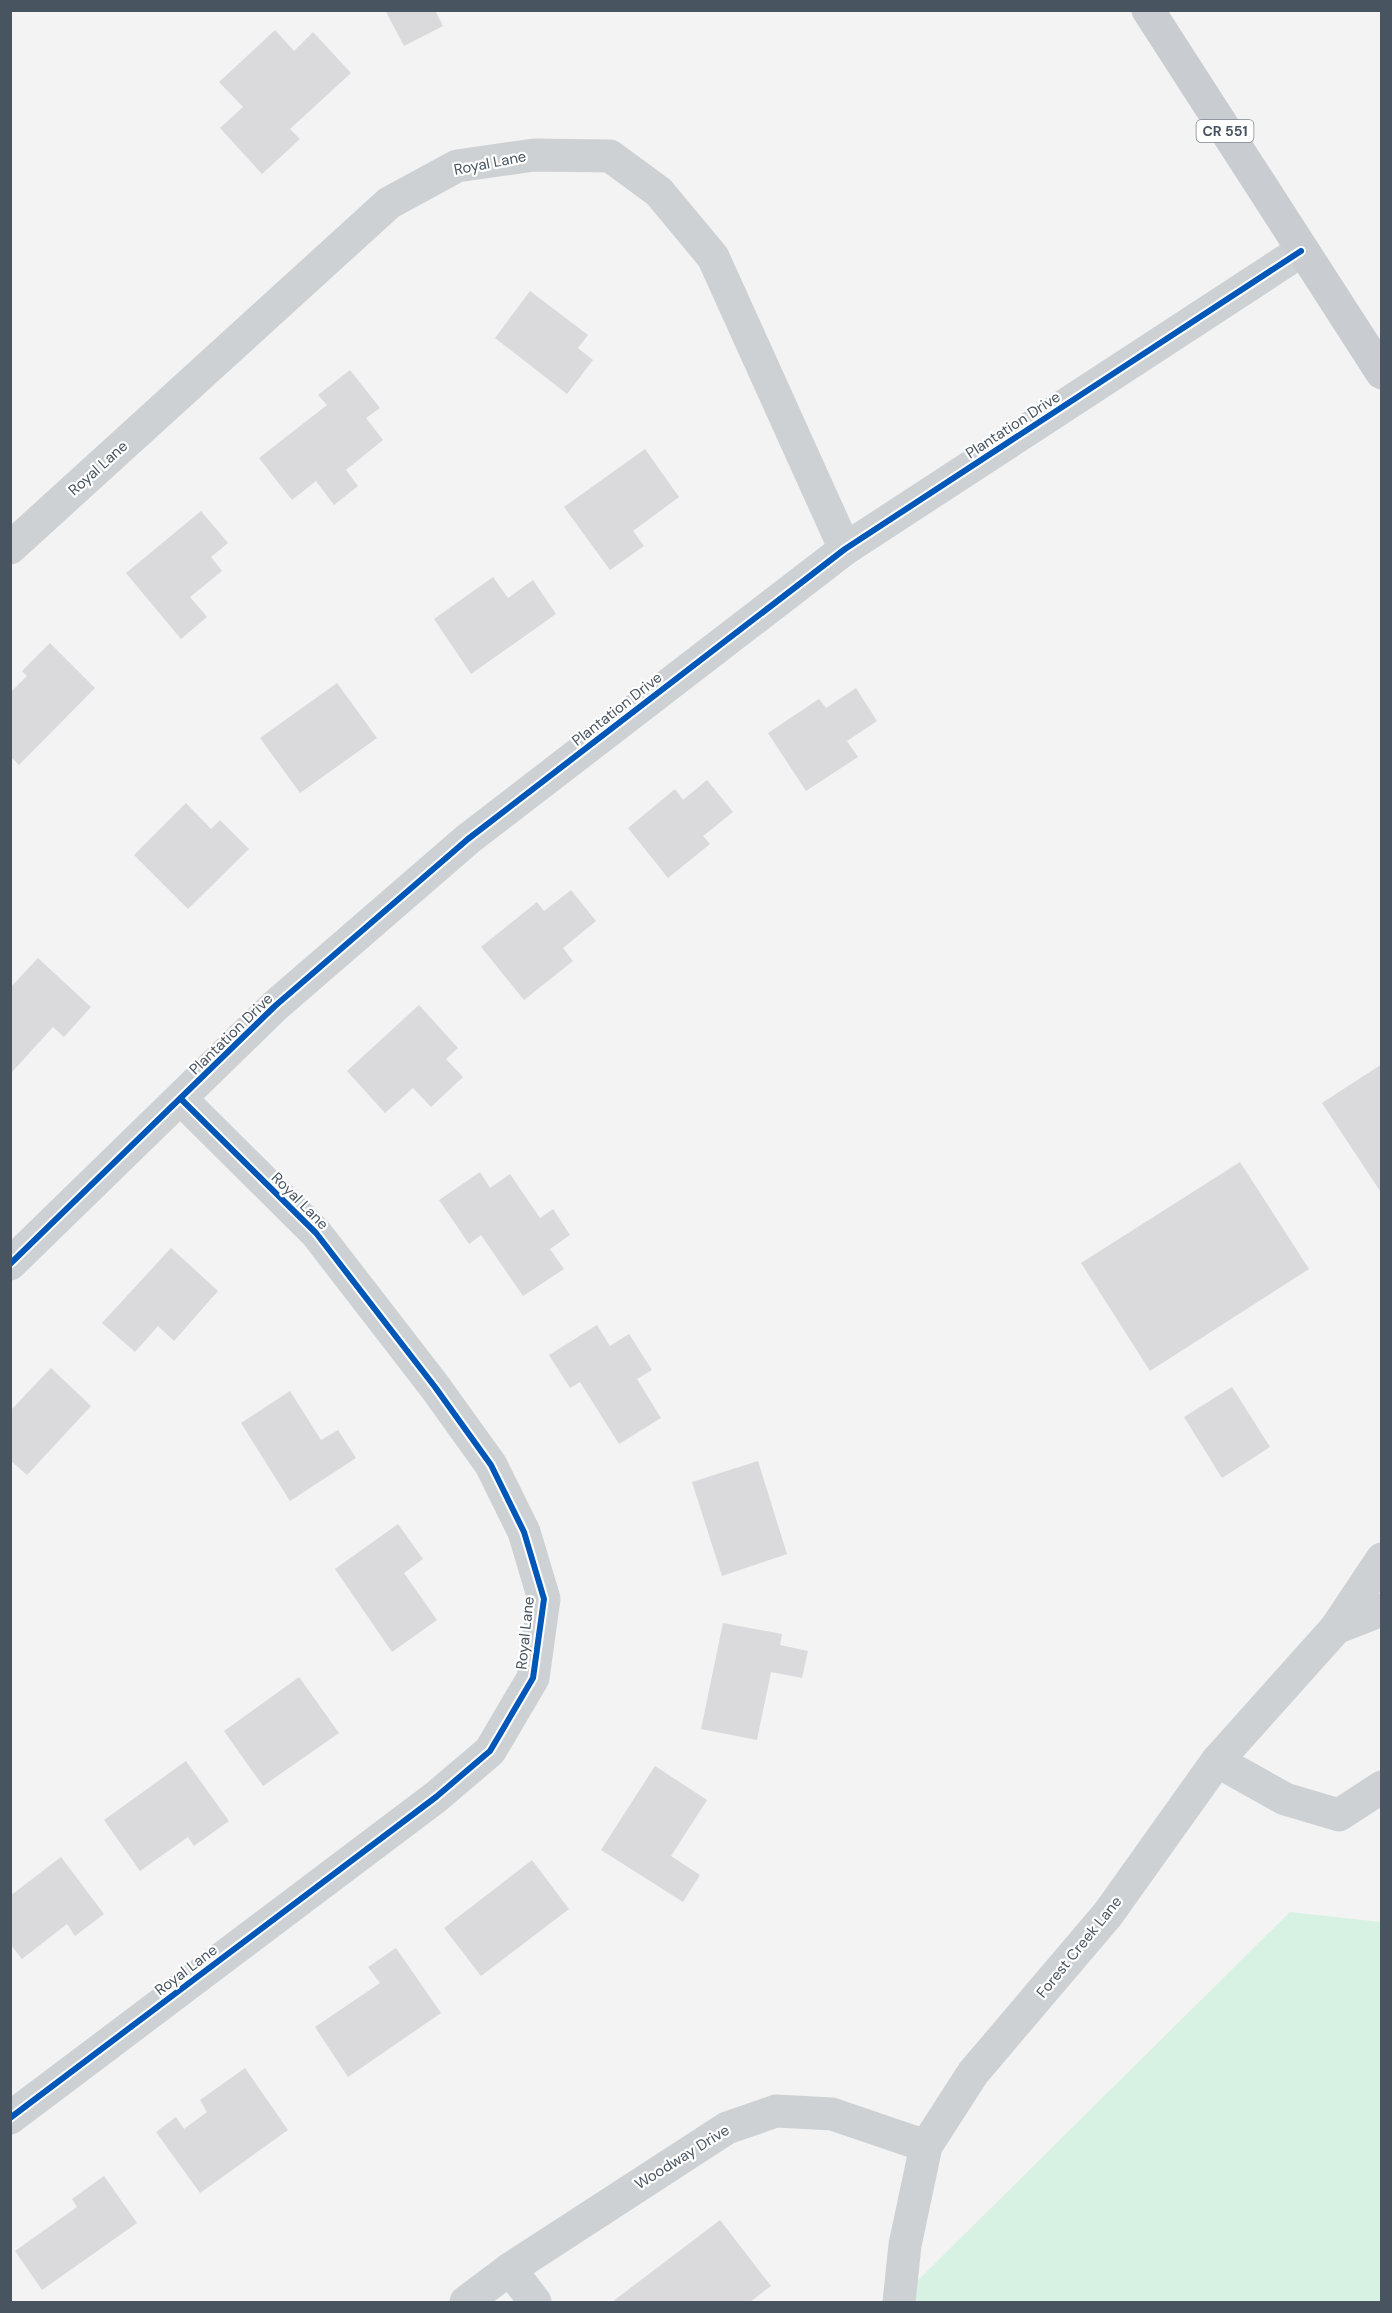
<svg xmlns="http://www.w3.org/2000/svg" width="1392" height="2313" viewBox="0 0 1392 2313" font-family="'DM Sans',sans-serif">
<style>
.green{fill:#d7f2e3}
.building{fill:#dadadc}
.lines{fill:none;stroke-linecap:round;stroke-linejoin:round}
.minor{stroke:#ced1d3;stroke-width:33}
.major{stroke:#c9cdd1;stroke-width:33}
.cycleway-casing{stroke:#fff;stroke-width:10}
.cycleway{stroke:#0057b8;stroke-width:6}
.labels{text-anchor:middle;stroke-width:4.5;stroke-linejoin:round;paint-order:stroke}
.shield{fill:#fff;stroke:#7f8790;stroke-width:1.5}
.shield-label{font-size:14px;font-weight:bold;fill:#485460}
.street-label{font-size:15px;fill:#485460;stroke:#fff}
</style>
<rect width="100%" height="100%" fill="#f3f3f3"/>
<path class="green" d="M1290,1912L1381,1922V2302H896Z"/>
<g class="building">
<path d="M385,10H435L443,26L404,46Z"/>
<path d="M275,30L294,51L313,32L351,73L290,129L300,139L262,174L220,128L243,107L219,82Z"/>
<path d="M530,291L588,335L578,348L593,360L567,394L495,338Z"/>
<path d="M350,370L380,408L366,418L383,440L346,470L358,486L334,505L316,481L292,500L259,458L327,405L318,395Z"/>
<path d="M645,449L679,497L633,531L644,546L610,570L564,507Z"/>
<path d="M201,511L228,543L211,557L222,571L190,597L207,617L181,639L126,573Z"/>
<path d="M493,577L508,598L533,580L556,614L471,674L434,619Z"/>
<path d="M50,643L95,688L19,765L10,756V693L27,676L22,671Z"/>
<path d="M337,683L377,738L300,793L260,738Z"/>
<path d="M856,688L877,721L847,741L858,757L806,791L768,733L819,699L826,708Z"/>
<path d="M707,780L733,812L703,836L710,844L668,878L628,828L675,789L683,800Z"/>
<path d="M186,803L211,829L220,820L249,849L188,909L134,855Z"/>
<path d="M571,890L596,921L563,948L573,961L524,1000L481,947L537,902L544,911Z"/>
<path d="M38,958L91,1007L64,1037L53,1027L12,1072L10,988Z"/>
<path d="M419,1005L458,1048L446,1059L463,1077L431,1107L413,1088L385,1113L347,1071Z"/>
<path d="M1382,1064V1194L1322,1103Z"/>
<path d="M1240,1162L1309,1269L1150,1371L1081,1263Z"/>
<path d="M480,1172L490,1188L510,1174L540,1218L553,1209L570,1235L550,1249L564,1269L523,1296L481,1235L469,1244L439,1200Z"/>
<path d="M171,1248L218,1291L174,1341L158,1326L135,1352L102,1323Z"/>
<path d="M597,1325L610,1346L629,1334L652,1370L637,1379L661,1418L619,1444L580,1382L570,1388L549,1355Z"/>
<path d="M51,1368L91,1406L27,1475L10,1460V1411Z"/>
<path d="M1232,1387L1270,1447L1222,1478L1184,1417Z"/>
<path d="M290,1391L321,1440L338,1430L356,1458L290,1501L241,1423Z"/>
<path d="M758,1461L787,1554L722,1576L692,1482Z"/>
<path d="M398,1524L423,1559L404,1573L437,1620L392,1652L335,1569Z"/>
<path d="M723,1623L782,1634L780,1645L808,1651L802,1678L771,1672L757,1740L701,1729Z"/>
<path d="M299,1677L339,1733L263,1786L224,1731Z"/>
<path d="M186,1761L229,1821L194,1846L188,1837L140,1871L104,1820Z"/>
<path d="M655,1766L707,1800L671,1856L700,1875L683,1902L601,1850Z"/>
<path d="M61,1857L104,1914L75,1936L67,1924L22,1959L10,1944V1896Z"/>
<path d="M532,1860L569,1909L481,1976L444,1928Z"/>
<path d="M396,1948L441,2013L348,2077L315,2027L380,1983L368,1967Z"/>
<path d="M245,2068L288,2130L200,2193L156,2132L176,2117L184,2129L207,2112L200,2100Z"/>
<path d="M104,2176L137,2223L42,2290L15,2251L77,2207L72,2199Z"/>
<path d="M720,2220L771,2286L750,2302H612Z"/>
</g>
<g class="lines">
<g class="minor">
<path d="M10,548L389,203L457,166L534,155L610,156L659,192L713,257L845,549"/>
<path d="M10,1264L275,1006L468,839L845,549L1301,251"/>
<path d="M1336,1628L1382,1610"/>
<path d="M1217,1761L1285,1799L1339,1815L1382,1787"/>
<path d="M10,2118L436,1797L490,1751L533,1678L544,1599L524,1532L491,1465L435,1387L316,1233L181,1099"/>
<path d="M510,2269L535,2302"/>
<path d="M466,2302L510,2269L727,2128L776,2111L832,2114L926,2146"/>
<path d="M899,2302L905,2245L926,2146L973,2073L1108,1914L1217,1761L1336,1628L1382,1559"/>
</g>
<path class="major" d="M1148,10L1382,373"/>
<defs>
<g id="cycleway">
<path d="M10,1264L275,1006L468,839L845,549L1301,251"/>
<path d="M10,2118L436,1797L490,1751L533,1678L544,1599L524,1532L491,1465L435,1387L316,1233L181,1099"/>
</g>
</defs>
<use href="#cycleway" class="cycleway-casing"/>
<use href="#cycleway" class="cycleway"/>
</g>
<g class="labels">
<rect class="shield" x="1196.5" y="120" width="57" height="22" rx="4.5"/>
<g class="shield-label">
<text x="1225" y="136">CR 551</text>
</g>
<g class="street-label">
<text transform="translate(490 163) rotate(-11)" y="5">Royal Lane</text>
<text transform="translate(1013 425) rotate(-33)" y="5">Plantation Drive</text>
<text transform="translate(98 468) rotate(-42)" y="5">Royal Lane</text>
<text transform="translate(617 709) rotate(-38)" y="5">Plantation Drive</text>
<text transform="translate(231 1034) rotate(-44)" y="5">Plantation Drive</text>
<text transform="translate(300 1201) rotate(45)" y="5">Royal Lane</text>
<text transform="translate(525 1633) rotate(-84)" y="5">Royal Lane</text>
<text transform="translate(1079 1947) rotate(-51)" y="5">Forest Creek Lane</text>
<text transform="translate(186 1970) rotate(-37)" y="5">Royal Lane</text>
<text transform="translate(682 2157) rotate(-32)" y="5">Woodway Drive</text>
</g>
</g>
<rect width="1392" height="2313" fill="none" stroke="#485460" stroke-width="24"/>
</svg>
